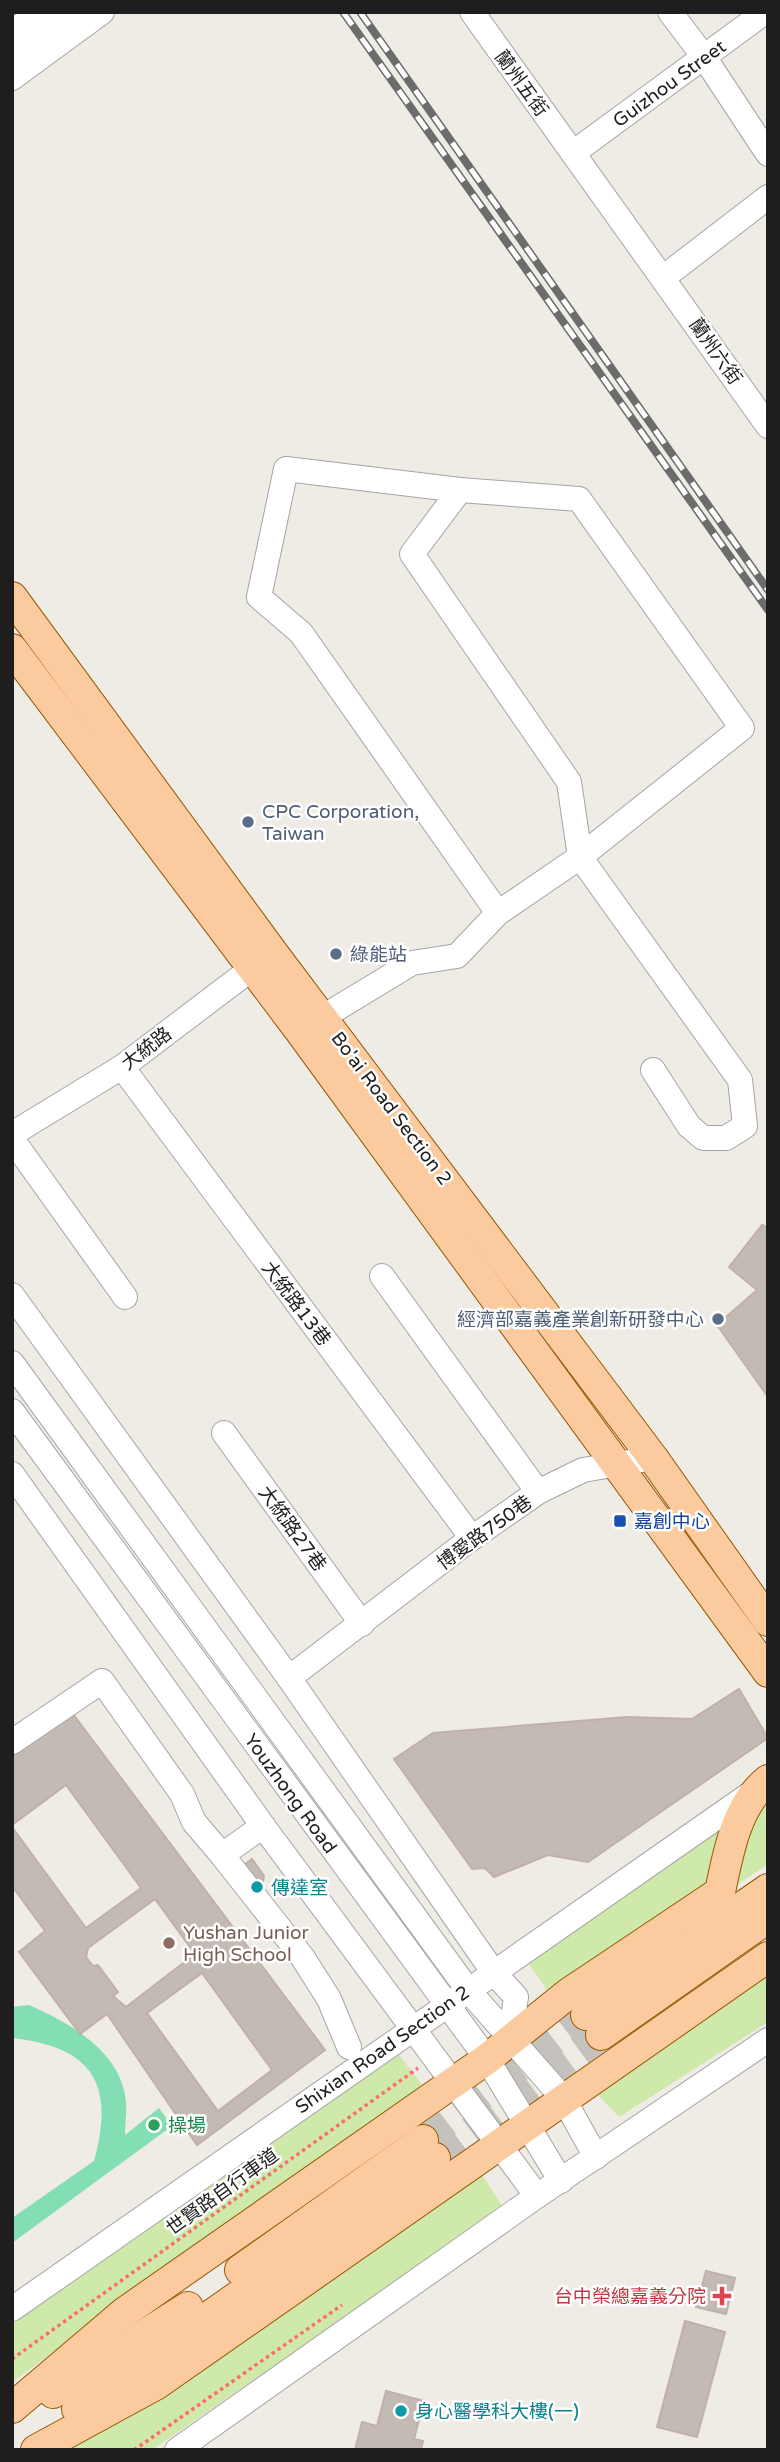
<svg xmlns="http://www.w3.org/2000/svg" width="780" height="2462" viewBox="0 0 780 2462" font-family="'Varela Round','Noto Sans TC',sans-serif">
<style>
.grass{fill:#cfe9ab}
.pitch{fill:#83deb3}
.building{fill:#c4bab4;stroke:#c1b0a7;stroke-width:2;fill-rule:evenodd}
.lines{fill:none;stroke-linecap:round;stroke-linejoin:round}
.major-tunnel{stroke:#c5c2bd;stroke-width:30;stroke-dasharray:30 15;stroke-linecap:butt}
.minor-casing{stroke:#a5a5a5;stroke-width:26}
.major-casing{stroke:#975802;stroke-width:32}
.path{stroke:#f86f6d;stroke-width:3.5;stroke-dasharray:3.5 3.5;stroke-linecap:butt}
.minor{stroke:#fff;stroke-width:24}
.major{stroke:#fbca9e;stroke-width:30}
.rail-casing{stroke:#6c6c6c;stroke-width:8}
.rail{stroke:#fff;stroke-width:5;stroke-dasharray:16;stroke-linecap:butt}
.service-dot{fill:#5c6f8a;stroke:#fff;stroke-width:2.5}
.transit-dot{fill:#1a4fb4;stroke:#fff;stroke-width:2.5}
.culture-dot{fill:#0f9aa8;stroke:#fff;stroke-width:2.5}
.education-dot{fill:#8d6e63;stroke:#fff;stroke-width:2.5}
.leisure-dot{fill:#2e9e5b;stroke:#fff;stroke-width:2.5}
.health-dot{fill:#e0444e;stroke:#fff;stroke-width:2.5}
.labels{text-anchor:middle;stroke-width:5;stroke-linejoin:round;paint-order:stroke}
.street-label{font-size:19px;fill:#1e1e1e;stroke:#fff}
.service-label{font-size:19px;fill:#4e5e75;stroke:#fff;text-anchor:start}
.transit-label{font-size:19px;fill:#164399;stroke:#fff;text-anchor:start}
.culture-label{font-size:19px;fill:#0d838f;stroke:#fff;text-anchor:start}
.education-label{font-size:19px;fill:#785e54;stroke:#fff;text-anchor:start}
.leisure-label{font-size:19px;fill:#27864d;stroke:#fff;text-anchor:start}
.health-label{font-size:19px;fill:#be3a42;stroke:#fff;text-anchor:end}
</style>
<rect width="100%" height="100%" fill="#efebe5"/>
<g class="grass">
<path d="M768,1799V1864L732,1888L755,1808Z"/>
<path d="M736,1814L714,1887L550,1995L528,1962Z"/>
<path d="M768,1967V2022L619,2117L598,2095Z"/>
<path d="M398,2053L422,2085L12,2382V2325Z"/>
<path d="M482,2175L503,2207L152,2450H69L134,2411Z"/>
</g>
<path class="pitch" d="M29,2005C70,2023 122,2052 126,2102C127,2113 125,2124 125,2135L159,2108L172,2126L12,2243V2218L94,2161C115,2085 94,2047 12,2038V2007Z"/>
<g class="building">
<path d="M762,1225L768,1228V1397L717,1325L757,1290L729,1267Z"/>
<path d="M739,1689L768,1738L588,1862L548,1855L494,1877L485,1868L472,1869L394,1759L433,1733L627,1717L692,1719Z"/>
<path d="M70,1710L325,2050L197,2145L107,2014L80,2034L19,1952L45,1931L12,1886V1827L86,1928L141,1888L66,1785L12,1825V1752ZM155,1899L195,1954L126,2007L113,1996L118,1992L98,1965L93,1966L86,1957L88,1948ZM202,1973L272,2070L218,2111L147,2013Z"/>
<path d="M252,1859L264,1876L260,1898L238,1870Z"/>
<path d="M706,2271L735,2278L726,2314L696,2307Z"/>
<path d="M685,2321L725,2332L697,2437L657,2427Z"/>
<path d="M386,2391L424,2401L414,2439L423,2441L421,2450H355L362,2422L377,2426Z"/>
</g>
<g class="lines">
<g class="major-tunnel">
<path d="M423,2140L586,2015"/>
<path d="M435,2158L601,2035"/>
</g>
<defs>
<g id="minor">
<path d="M472,12L768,426"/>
<path d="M670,12L704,57L768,154"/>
<path d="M12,32L40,12"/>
<path d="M12,54L70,12"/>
<path d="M12,78L102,12"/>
<path d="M573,153L765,12"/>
<path d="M664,277L768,197"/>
<path d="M498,913L301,633L259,597L286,469L460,490L412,554L569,782L580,857L740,1080L745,1126L726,1138H703L689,1126L653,1070"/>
<path d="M308,1026L412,963L457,956L498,913L580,857L742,728L579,499L460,490"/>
<path d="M122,1067L472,1538"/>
<path d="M12,1134L122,1067L267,957"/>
<path d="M12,1139L125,1297"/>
<path d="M382,1276L538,1492"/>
<path d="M12,1295L289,1678L494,1973L516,1997L510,2039"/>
<path d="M12,1363L468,1990L563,2098L596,2157"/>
<path d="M12,1411L487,2059L561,2181"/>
<path d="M224,1433L362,1624"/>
<path d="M12,1474L263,1826L537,2196"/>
<path d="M289,1678L472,1538L538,1492L583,1470L653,1458"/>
<path d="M12,1742L102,1681L182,1794L194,1822L222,1855"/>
<path d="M263,1826L222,1855L303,1958L329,1999L349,2047"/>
<path d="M12,2309L753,1792"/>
<path d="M177,2450L537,2196L768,2040"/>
</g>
<g id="major">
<path d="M12,597L273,953L653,1458L768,1621"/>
<path d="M12,649L300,1031L768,1672"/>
<path d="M586,2015L768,1889"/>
<path d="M601,2035L768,1918"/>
<path d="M240,2270L423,2140"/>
<path d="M53,2393L188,2307"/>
<path d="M12,2408L125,2312L487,2059L569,1993L720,1892C728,1854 736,1805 768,1780"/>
<path d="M77,2409L435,2158"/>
<path d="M36,2450L157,2384L768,1957"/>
</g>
</defs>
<use href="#minor" class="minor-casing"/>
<use href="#major" class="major-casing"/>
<g class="path">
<path d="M12,2359L418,2068"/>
<path d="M134,2450L342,2305"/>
</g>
<use href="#minor" class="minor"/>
<use href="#major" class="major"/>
<defs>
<g id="rail">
<path d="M343,12L768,610"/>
<path d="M360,12L768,590"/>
</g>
</defs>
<use href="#rail" class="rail-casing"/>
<use href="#rail" class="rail"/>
</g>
<g class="service-dot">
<circle cx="248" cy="822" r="7"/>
<circle cx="336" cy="954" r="7"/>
<circle cx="718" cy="1319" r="7"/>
</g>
<rect class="transit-dot" x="613" y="1514" width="14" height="14" rx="3.5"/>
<g class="culture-dot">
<circle cx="257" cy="1887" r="7"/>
<circle cx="401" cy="2411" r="7"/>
</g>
<circle class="education-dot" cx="169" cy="1943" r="7"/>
<circle class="leisure-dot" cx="154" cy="2125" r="7"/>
<path class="health-dot" d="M718.5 2285.5h7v7h7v7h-7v7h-7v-7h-7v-7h7z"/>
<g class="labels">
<g class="street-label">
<text transform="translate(522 83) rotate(54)" y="7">蘭州五街</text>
<text transform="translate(669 83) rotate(-36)" y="7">Guizhou Street</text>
<text transform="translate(716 351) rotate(55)" y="7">蘭州六街</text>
<text transform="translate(146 1048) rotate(-37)" y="7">大統路</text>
<text transform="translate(392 1108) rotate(53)" y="7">Bo'ai Road Section 2</text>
<text transform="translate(297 1303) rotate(53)" y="7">大統路13巷</text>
<text transform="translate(293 1528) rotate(54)" y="7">大統路27巷</text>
<text transform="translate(484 1532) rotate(-36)" y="7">博愛路750巷</text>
<text transform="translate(291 1793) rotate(54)" y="7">Youzhong Road</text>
<text transform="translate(382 2049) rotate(-35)" y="7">Shixian Road Section 2</text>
<text transform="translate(222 2191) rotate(-36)" y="7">世賢路自行車道</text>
</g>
<g class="service-label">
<text x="262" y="818">CPC Corporation,<tspan x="262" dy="22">Taiwan</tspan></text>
<text x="350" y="961">綠能站</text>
<text x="704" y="1326" text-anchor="end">經濟部嘉義產業創新研發中心</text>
</g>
<g class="transit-label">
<text x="634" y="1528">嘉創中心</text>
</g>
<g class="culture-label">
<text x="271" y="1894">傳達室</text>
<text x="415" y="2418">身心醫學科大樓(一)</text>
</g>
<g class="education-label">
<text x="183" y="1939">Yushan Junior<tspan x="183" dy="22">High School</tspan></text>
</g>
<g class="leisure-label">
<text x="168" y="2132">操場</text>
</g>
<g class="health-label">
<text x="706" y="2303">台中榮總嘉義分院</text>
</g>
</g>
<rect width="780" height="2462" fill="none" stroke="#1e1e1e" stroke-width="28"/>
</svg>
